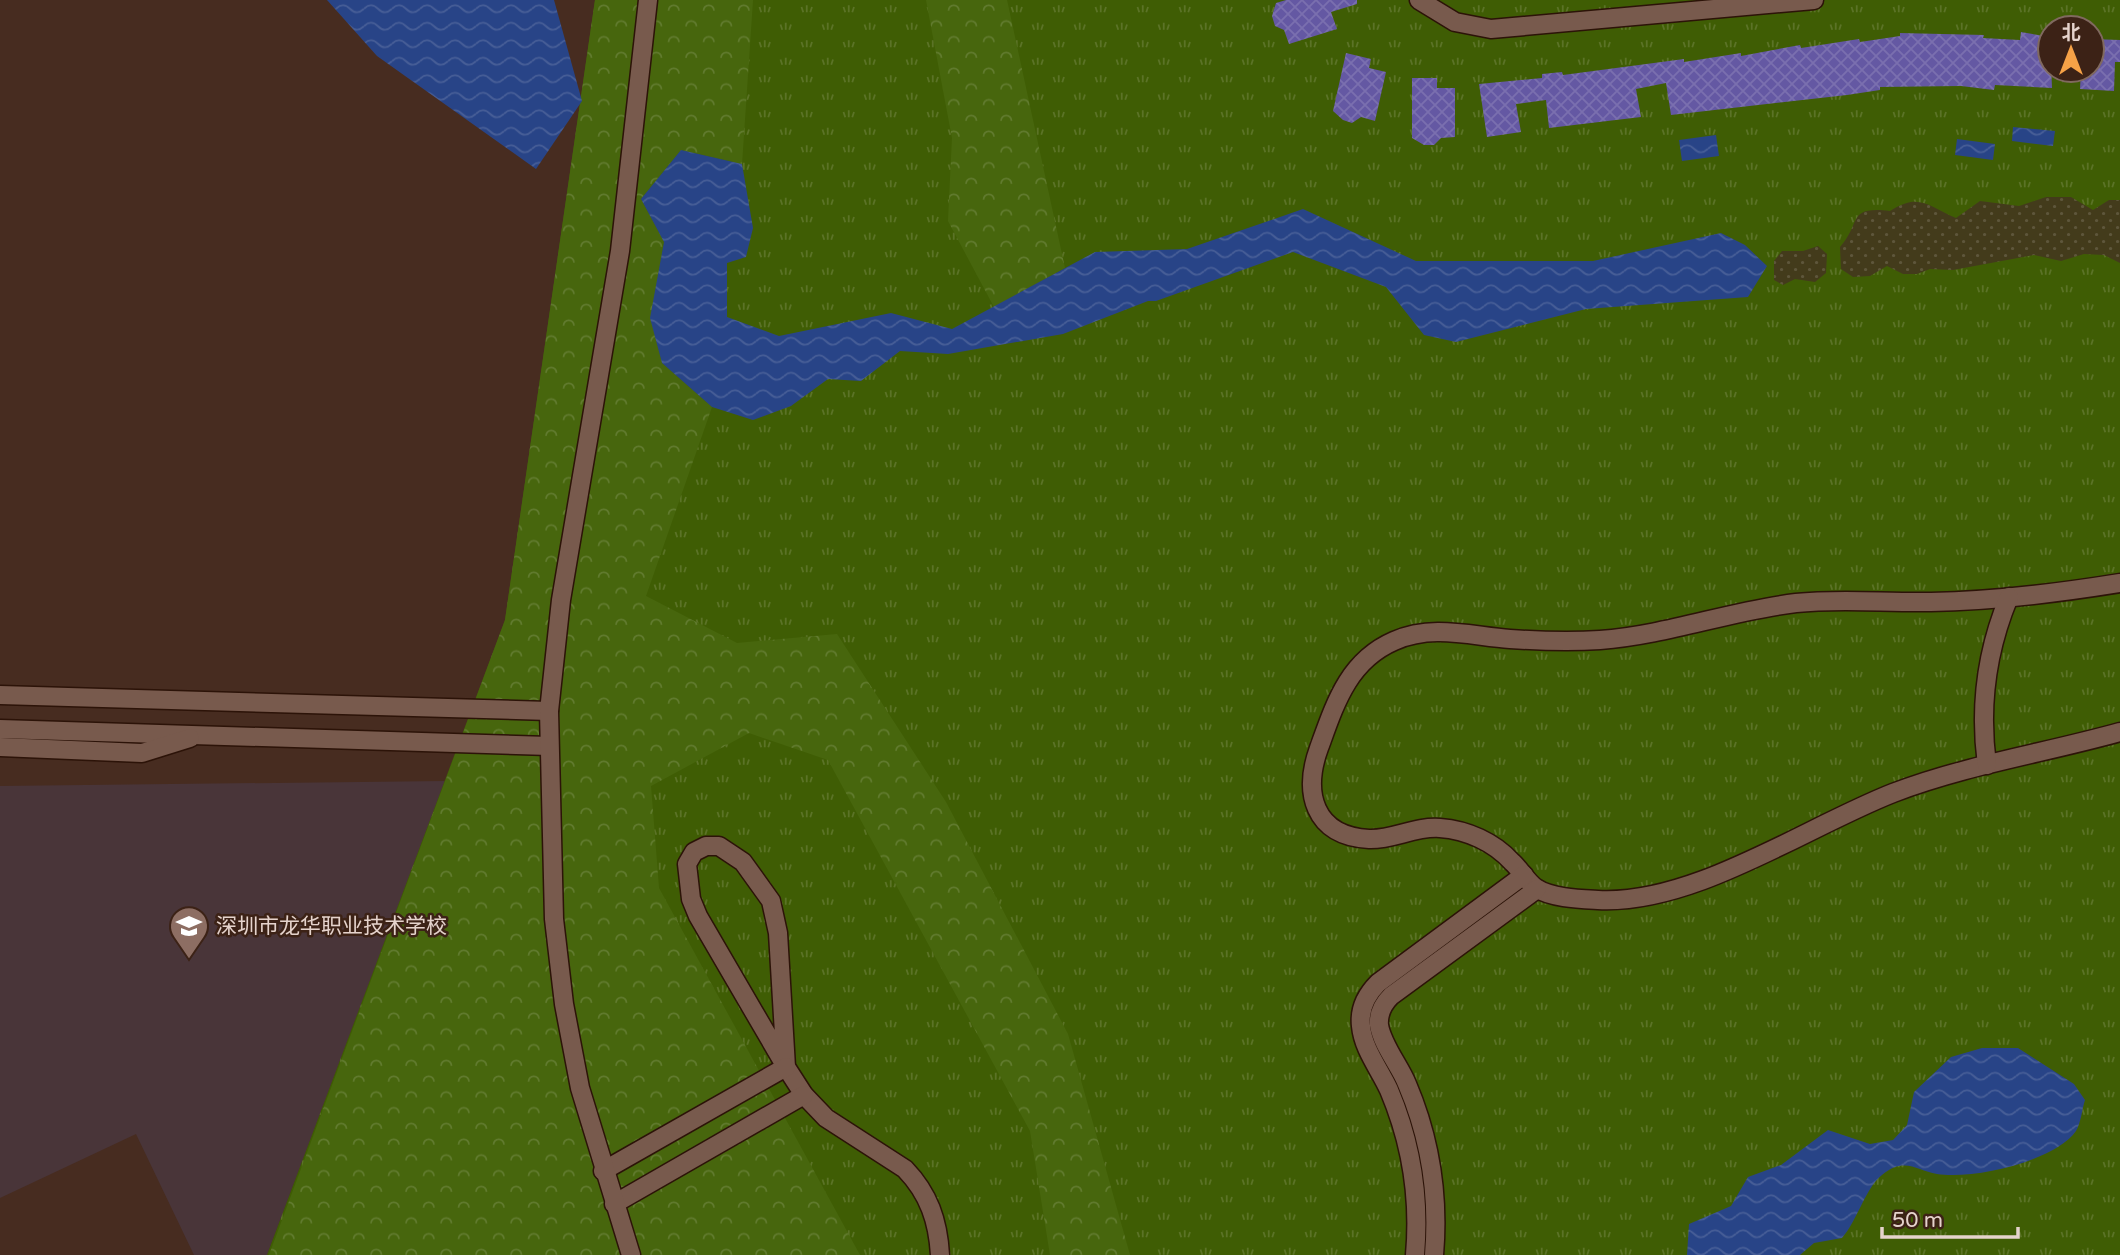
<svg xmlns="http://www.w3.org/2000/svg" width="2120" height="1255" viewBox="0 0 2120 1255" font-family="'Varela Round','Noto Sans SC',sans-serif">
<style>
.education{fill:#493539}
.grass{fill:url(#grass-tufts);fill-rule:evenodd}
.forest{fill:url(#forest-crowns)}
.sand{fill:url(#sand-dots)}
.water{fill:url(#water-waves)}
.building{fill:url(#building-cross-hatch)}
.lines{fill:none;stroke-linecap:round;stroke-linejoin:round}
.street-casing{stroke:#2c1308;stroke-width:21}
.street{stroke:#785a4d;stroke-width:18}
.labels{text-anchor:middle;stroke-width:5;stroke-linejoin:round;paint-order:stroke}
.poi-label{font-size:21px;fill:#e5d3cc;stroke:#3c2216;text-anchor:start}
</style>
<defs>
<pattern id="grass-tufts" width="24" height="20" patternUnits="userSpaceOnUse" patternTransform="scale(1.75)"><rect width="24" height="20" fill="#3f5d04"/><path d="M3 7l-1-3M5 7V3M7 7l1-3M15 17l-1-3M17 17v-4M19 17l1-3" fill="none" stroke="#5b7327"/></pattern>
<pattern id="forest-crowns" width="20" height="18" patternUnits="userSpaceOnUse" patternTransform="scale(1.75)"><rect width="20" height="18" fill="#47660d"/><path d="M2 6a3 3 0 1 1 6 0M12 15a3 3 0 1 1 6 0" fill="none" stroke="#617b2f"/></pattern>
<pattern id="sand-dots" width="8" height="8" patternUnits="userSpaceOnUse" patternTransform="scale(1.75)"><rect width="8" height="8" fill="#433b1b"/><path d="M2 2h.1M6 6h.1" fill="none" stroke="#5e563b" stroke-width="1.8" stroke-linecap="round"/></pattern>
<pattern id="water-waves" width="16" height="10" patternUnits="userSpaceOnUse" patternTransform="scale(1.75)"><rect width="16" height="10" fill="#284487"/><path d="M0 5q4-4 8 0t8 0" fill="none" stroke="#475e97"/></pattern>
<pattern id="building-cross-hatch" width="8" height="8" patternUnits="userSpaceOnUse" patternTransform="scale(1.75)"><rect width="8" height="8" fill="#6458a3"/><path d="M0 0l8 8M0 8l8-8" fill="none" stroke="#7a6faf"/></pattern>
</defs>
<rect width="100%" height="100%" fill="#472c20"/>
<path class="education" d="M445,781L267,1255H194L136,1134L0,1198V786Z"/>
<path class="grass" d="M595,0H2120V1255H267L505,620ZM2050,28H2092V70H2050Z"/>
<g class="forest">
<path d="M595,0H753L742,164L681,150L641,199L664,242L651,318L662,363L712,407L646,596L737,643L837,634L946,802L1068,1034L1130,1255H1050L1030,1131L828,760L749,733L651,786L659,888L860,1255H269L505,620Z"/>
<path d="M926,0H1007L1065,268L994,307L948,221L952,138Z"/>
</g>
<g class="sand">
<path d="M2046,197H2071L2093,210L2109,200H2120V263L2104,255L2084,254L2061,261L2034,255L1953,270L1930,269L1917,274H1903L1887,266L1870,276L1853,277L1841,269L1840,247C1862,223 1846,206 1890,211C1919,192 1928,206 1956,218L1980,201L2019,206Z"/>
<path d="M1818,246L1827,254L1826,273L1815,282L1795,279L1783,285L1774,280V261L1782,251H1803Z"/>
</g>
<g class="water">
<path d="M327,0H554L582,101L536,169L377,56Z"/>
<path d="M2013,127L2055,131L2053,146L2012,141Z"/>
<path d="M1716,135L1719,156L1682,161L1679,140Z"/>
<path d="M1957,139L1995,144L1993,160L1955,155Z"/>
<path d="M681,150L742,164L753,228L746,257L727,263V317L779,336L891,313L952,329L1095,252L1187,249L1303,209L1416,261H1593L1721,233L1745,245L1767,266L1748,297L1586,309L1456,342L1424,335L1386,287L1293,252L1156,301H1148L1063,334L948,354L900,351L861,381L828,379L791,406L753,420L712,407L662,363L650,318L664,242L641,199Z"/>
<path d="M1982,1048H2018L2074,1084L2085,1100C2082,1109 2081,1123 2076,1131C2055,1161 1973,1180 1937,1174C1917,1171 1905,1156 1882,1175C1866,1187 1857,1221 1842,1238L1814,1243L1800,1255H1687L1689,1224L1731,1206L1748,1177L1781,1165L1828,1130L1870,1144L1893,1140L1907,1125L1914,1092L1951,1057Z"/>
</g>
<g class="building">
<path d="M1286,0H1357V4L1331,12L1337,29L1289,44L1284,30L1275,26L1272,16L1276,3Z"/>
<path d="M2021,32L2050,37L2052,88L1995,85L1994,90L1961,86L1880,87V90L1847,95L1671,115L1666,83L1636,89L1641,117L1549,128L1546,100L1516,104L1521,132L1487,137L1479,84L1542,78V74L1562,72L1563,75L1684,59V62L1741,53V56L1800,45L1801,48L1859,39L1860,42L1900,36V33L1984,35L1983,38L2020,40Z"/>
<path d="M2092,39L2120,40V62H2115L2114,91L2080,89L2081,70H2092Z"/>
<path d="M1346,53L1371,59L1369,68L1386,72L1375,121L1361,117L1352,123L1343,120L1333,111Z"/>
<path d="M1412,78H1437V88H1455V137L1441,138L1434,145H1424L1412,138Z"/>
</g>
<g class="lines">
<defs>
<g id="street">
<path d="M1419,0L1455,22L1491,29L1814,0"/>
<path d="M2120,583C2058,593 1994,601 1931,602C1886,603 1841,598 1796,603C1729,611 1667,635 1600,640C1570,642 1540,641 1510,639C1470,636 1433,624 1394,641C1348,661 1335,704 1319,748C1303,792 1313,836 1369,839C1393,840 1415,826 1440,828C1467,830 1494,842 1512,862C1520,869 1527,882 1536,888C1551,898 1581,899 1598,900C1693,905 1804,828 1893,793C1966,765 2045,753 2120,732"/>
<path d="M0,695L549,711"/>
<path d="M0,729L549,746"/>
<path d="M0,747L142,753L190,738"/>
<path d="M1987,765C1979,706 1986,652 2009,597"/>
<path d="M786,1067L778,933L771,901L743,862L719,846H706L694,852L687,864L691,899L698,916L786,1067L804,1095L826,1118L905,1169C929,1194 938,1221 940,1255"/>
<path d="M603,1171L786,1067"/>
<path d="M614,1204L804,1095"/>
<path d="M631,1255L580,1088L564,1004L554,919L549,711L561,600L620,251L648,0"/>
<path d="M1415,1255C1420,1199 1411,1142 1389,1090C1380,1070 1363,1049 1361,1026C1359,1009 1366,995 1378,983L1524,875"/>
<path d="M1434,1255C1439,1197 1430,1138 1407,1084C1400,1066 1382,1045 1379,1025C1378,1013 1383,1004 1391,996L1537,889"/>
</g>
</defs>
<use href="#street" class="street-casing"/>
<use href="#street" class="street"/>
</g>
<defs>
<symbol id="school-pin" viewBox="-11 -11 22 30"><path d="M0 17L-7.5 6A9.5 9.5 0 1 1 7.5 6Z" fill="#8d6e63" stroke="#3c2216"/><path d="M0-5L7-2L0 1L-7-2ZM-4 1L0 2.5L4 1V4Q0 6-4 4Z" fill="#fff"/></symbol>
</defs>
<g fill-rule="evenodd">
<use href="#school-pin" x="167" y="904" width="44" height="60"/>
</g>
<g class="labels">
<g class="poi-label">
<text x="216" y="933">深圳市龙华职业技术学校</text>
</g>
</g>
<g transform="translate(2071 49)"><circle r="33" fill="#3c2216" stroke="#80695f" stroke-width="2"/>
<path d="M0-5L12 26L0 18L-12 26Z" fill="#f6a247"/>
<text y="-10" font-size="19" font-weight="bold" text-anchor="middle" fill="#e5d3cc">北</text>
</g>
<path d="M1882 1227v10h136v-10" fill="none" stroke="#e5d3cc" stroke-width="3.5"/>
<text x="1892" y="1227" font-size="21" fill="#e5d3cc" stroke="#3c2216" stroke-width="5" paint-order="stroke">50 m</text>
</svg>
